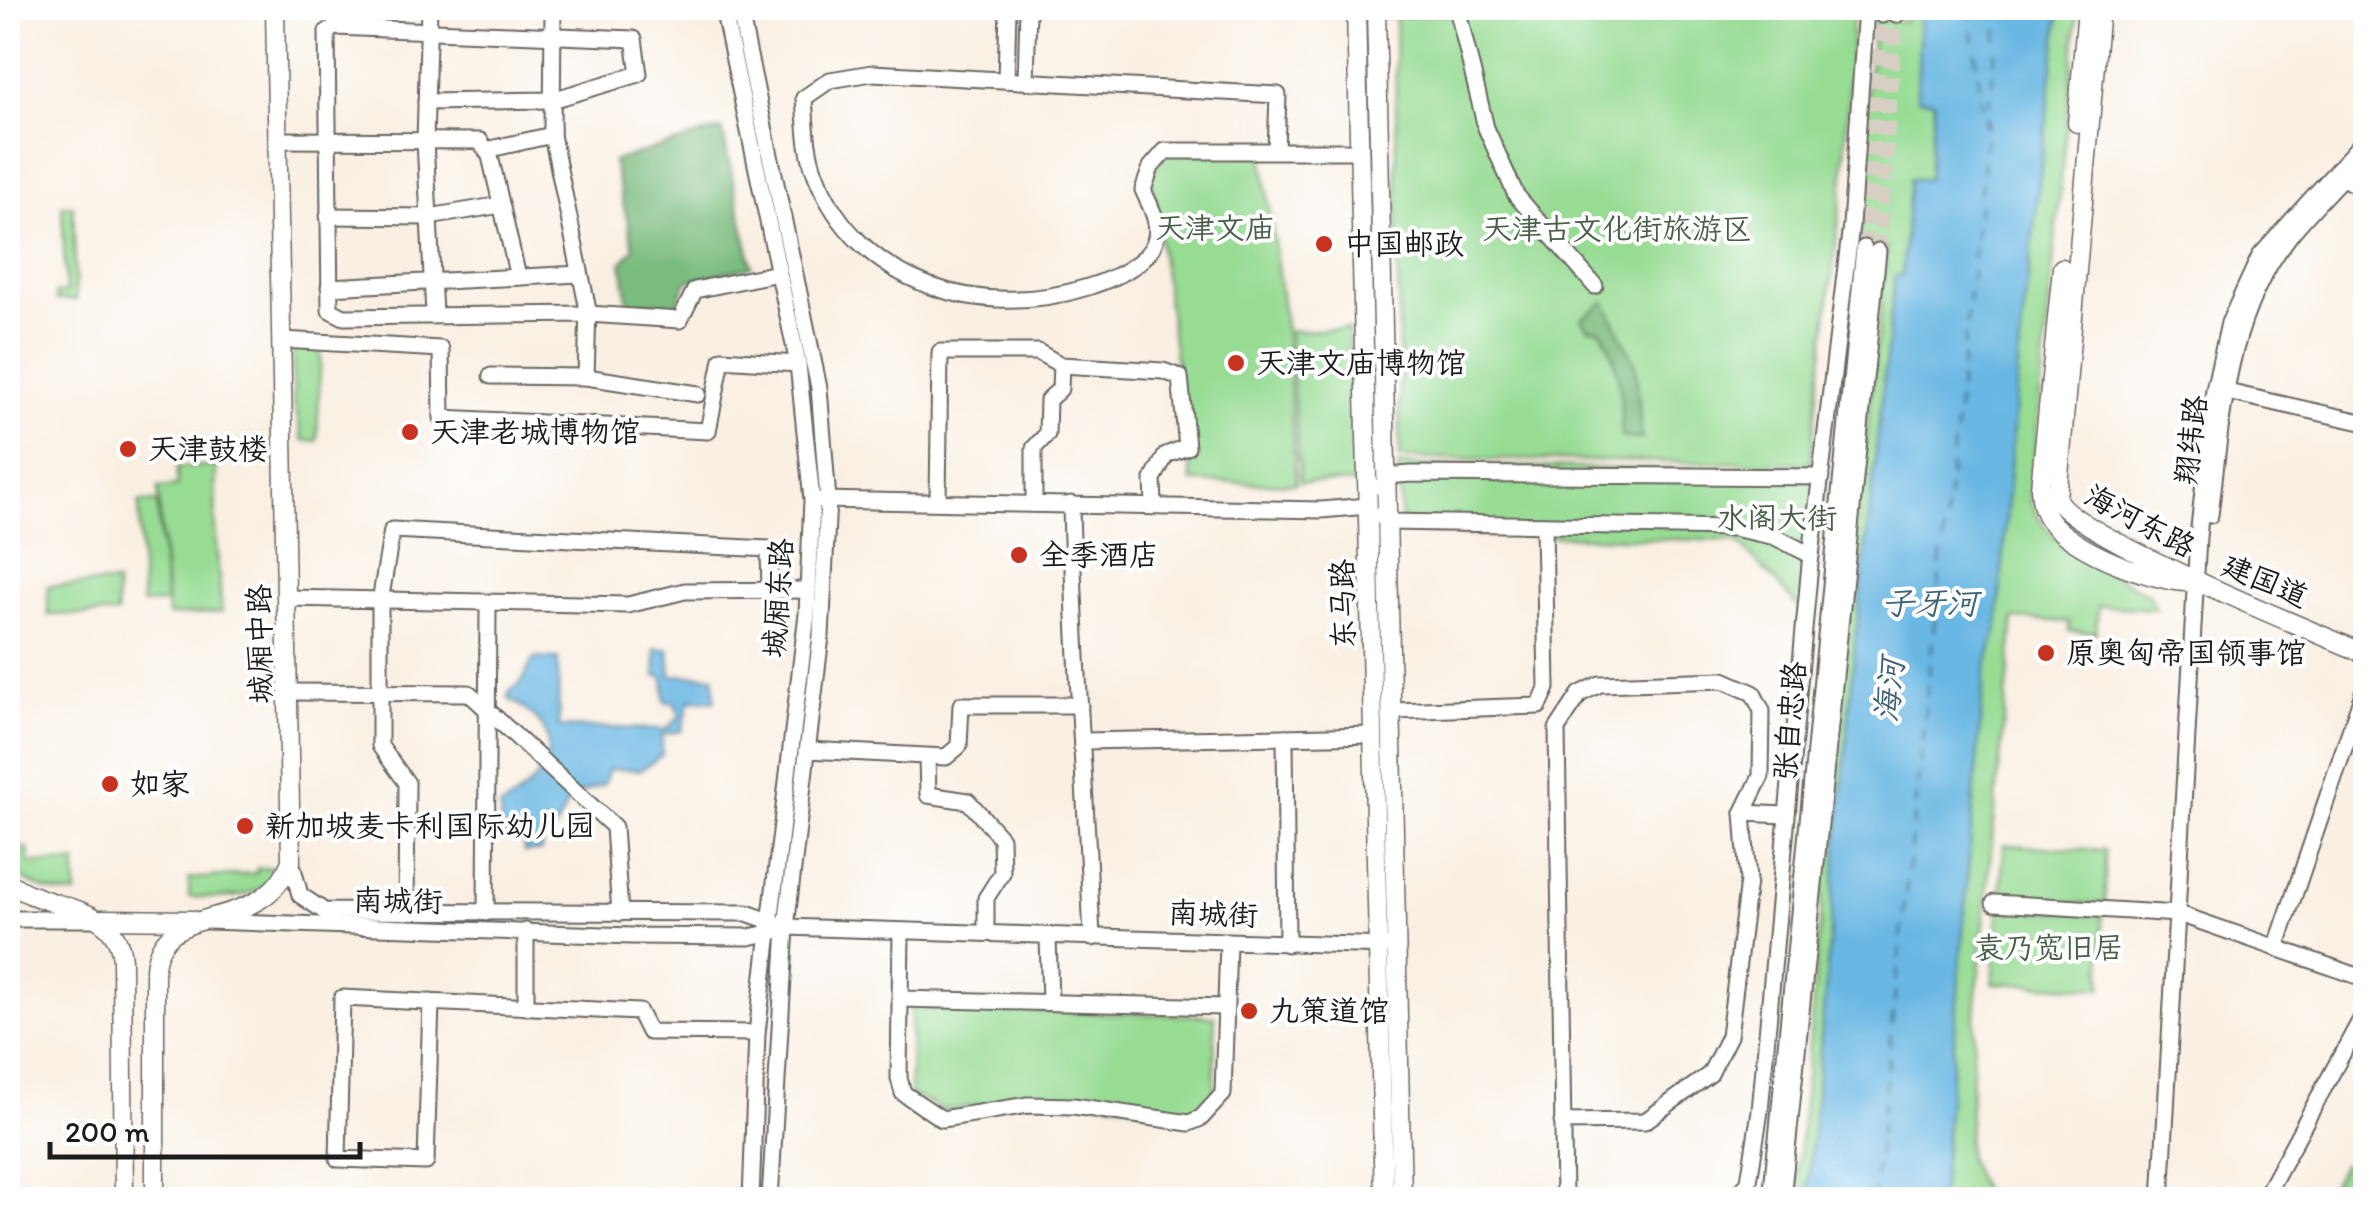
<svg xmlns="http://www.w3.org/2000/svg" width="2373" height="1207" viewBox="0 0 2373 1207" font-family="Itim,'LXGW WenKai TC',sans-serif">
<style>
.green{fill:#98dc94;stroke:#5a7c58;stroke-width:2.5}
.forest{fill:#7abc7e;stroke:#4b6c4d;stroke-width:2.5}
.water{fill:#69b7e3;stroke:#426a80;stroke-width:2.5}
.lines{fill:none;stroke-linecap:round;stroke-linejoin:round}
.ferry{stroke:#3f6276;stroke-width:2.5;stroke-dasharray:12 10;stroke-linecap:butt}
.minor-tunnel{stroke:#d8cfc4;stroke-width:15;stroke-dasharray:15 8;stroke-linecap:butt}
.minor-casing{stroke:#696661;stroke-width:19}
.major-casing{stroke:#696661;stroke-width:21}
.minor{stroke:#fff;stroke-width:15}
.major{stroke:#fff;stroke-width:18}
.poi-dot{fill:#c8321e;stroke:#fff;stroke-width:4}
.labels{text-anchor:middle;stroke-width:8;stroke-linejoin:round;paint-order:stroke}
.park-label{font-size:30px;fill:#475f46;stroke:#fff}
.poi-label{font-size:30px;fill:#1c1c1c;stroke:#fff;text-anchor:start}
.street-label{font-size:30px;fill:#1c1c1c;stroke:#fff}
.water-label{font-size:32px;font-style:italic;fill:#3f6276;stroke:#fff}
</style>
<rect width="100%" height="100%" fill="#fff"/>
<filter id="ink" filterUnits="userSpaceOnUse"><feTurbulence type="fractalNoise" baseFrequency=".01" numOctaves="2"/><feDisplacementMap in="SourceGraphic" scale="20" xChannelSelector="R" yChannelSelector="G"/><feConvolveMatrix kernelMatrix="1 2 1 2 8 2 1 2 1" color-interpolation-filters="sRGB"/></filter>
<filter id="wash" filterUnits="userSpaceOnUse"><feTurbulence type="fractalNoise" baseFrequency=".0048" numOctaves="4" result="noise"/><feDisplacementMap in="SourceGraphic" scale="40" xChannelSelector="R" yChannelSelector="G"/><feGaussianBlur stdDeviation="2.25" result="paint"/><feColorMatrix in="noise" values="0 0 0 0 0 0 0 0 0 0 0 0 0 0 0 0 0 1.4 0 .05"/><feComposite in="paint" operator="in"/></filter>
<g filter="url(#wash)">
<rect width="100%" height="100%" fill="#f9efe2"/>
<g class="green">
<path d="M1395,8H1853L1844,175L1810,464L1400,458Z"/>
<path d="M1907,8H2078L2030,499C2048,552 2106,566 2149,595L2156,609L2098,606L2096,633L2069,631V622L2014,619L1976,1003L1967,1157L1986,1199L1795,1200L1851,575L1887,247L1855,243L1874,19L1906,21Z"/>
<path d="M1167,153H1262L1286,332L1296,484L1192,482L1150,173Z"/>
<path d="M62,206H73L76,300H56V293L66,292Z"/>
<path d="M1348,329L1354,483L1300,482L1289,331Z"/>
<path d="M292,348L321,349L317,441L303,440L294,403Z"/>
<path d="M1399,465L1827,472L1809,618L1737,541L1401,532Z"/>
<path d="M216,466L215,529L222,612L168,616L158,488L177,486V467Z"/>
<path d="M139,502H157L166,603L142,604Z"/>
<path d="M116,583L117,614L48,615V586Z"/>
<path d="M2004,845L2105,850V904L2000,900Z"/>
<path d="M8,848H28L29,863H76V895C48,894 26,885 8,864Z"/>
<path d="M257,868H276C261,904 222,897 189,897V879L256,873Z"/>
<path d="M1999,909L2102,914V988L1993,983Z"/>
<path d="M911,1008L1215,1016L1214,1101L1190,1121L1117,1102L1023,1097L946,1111L910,1094Z"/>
<path d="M2343,1164L2365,1175V1199H2324Z"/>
</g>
<g class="forest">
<path d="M722,129L752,266L686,282L678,304L628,303L622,263L634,248L613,161Z"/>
<path d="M1605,302L1635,363L1642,439L1621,437C1622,397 1622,366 1601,330L1588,328L1581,319Z"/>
</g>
<g class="water">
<path d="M1920,8H2060L2019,353L1998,625L1984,678L1941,1199H1807L1855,643L1895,276L1902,275L1910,179H1928L1934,101L1917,98Z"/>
<path d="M655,649H669L671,675L714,676L715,701L690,700L682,731L662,735V755L641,770L609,769L604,784L571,797C561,812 561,830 541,838V851L524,852L523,835L501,834L500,808C550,778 573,734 509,699V692L521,683L534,658L558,659L559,727L667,729L680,716L674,702H665L664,677L656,676Z"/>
</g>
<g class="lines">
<g class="ferry">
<path d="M1969,8L1986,130"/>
<path d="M1873,1200L2000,8"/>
</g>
</g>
</g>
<g filter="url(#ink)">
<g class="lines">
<g class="minor-tunnel">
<path d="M1864,248L1882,15"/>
<path d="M1878,251L1896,15"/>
</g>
<defs>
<g id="minor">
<path d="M429,8L425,141L434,314"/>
<path d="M553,8L552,135L588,310L586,377"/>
<path d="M723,8L798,364L812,500L807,614L757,1033L751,1200"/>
<path d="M739,8L819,388L828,500L821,636L786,927L770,1200"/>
<path d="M1237,8H1457L1486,128L1516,195L1595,286"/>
<path d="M1882,15V8"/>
<path d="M1896,15L1897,8"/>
<path d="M1006,80L1008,8"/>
<path d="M1026,81L1028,8"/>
<path d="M426,102L552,100L639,74L634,39L335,27L327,32L330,310L344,317L588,314L680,320L695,290L778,273"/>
<path d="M279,140L480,141L490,156L518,277"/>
<path d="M486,150L552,135V127"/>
<path d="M1276,150L1278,95L872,73L830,80L804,98C806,123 806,149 815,173C857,285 981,321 1088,287C1110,280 1147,265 1155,241C1161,223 1150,206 1143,190L1151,167L1165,151H1359"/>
<path d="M2336,174L2366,191"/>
<path d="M328,216L429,217L501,205"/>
<path d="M329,287L580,274"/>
<path d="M282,340L441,349L442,418L708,431L722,359L798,364"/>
<path d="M491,376L586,377L698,394"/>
<path d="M2218,390L2366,423"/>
<path d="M1381,487L1387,476L1411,474L1821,477"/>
<path d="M822,500L1321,510L1368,506"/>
<path d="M938,501L940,352H1038L1061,365L1163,371L1180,377L1187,447L1166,455L1153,479L1154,506"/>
<path d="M1034,504V448L1047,434L1048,400L1060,389L1061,365"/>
<path d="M1071,504C1074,649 1086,793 1092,938"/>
<path d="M1379,515L1388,522L1733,528L1775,537L1811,555"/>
<path d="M2210,515C2222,416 2226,316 2290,235C2311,209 2336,185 2358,160"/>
<path d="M287,598L628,605L685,591L808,590"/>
<path d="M288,692L469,693L614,827L620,913"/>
<path d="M1394,711L1539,706L1547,688L1544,525"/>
<path d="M1285,737L1287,944"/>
<path d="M1084,741L1374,735"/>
<path d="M807,750L946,757L959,746L961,705H1080"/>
<path d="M927,757L928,795L968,801L1001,838L1002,873L986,898V933"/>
<path d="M1743,813L1785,815"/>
<path d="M291,861L300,895L324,911L747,913L786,927L1387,946"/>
<path d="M1994,903L2179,914L2366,979"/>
<path d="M406,912L407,783L380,746V602L392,530L769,549L770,591"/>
<path d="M486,913L488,606"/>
<path d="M8,919H93"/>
<path d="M207,921L632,936L749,937L773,932"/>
<path d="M526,931V1007"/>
<path d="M901,931L899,1078L903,1093L942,1119L1028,1105L1074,1106L1189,1123L1201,1118L1223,1094L1228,942"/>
<path d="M1048,937L1050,1002"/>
<path d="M2276,948L2366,684"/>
<path d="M901,999L1225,1007"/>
<path d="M431,1002L426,1162L338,1159L342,998L639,1012L649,1032L757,1033"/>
<path d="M1562,1122L1645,1121L1710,1074L1729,1036L1748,881L1743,813L1761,776L1762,711L1753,693L1723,680L1600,684L1580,694L1557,729L1564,1200"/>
<path d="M1736,1200L1749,1181L1760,1111L1810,564L1851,225L1866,8"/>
<path d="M1771,1200L1864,248"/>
<path d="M1782,1200L1878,251"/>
<path d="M2161,1200L2198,537L2214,390L2229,323L2260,256L2366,138"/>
<path d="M2263,1200L2366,1010"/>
</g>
<g id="major">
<path d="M1356,8L1384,1200"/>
<path d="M1376,8L1402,1200"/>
<path d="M2100,8L2057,499C2073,534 2316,633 2366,654"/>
<path d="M2077,123L2087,8"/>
<path d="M2062,268L2040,488C2041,499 2042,509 2048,518C2070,551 2159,585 2197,582"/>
<path d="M8,881C44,913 118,900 122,960L124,1200"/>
<path d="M102,919L192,920"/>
<path d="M155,1200V969C161,896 261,939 291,861L275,8"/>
</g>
</defs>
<use href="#minor" class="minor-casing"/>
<use href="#major" class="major-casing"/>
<use href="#minor" class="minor"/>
<use href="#major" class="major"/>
</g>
</g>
<g class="poi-dot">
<circle cx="1324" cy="244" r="10"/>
<circle cx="1236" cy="363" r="10"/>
<circle cx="410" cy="432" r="10"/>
<circle cx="128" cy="449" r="10"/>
<circle cx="1019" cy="555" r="10"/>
<circle cx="2046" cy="653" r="10"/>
<circle cx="110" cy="784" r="10"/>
<circle cx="245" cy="826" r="10"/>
<circle cx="1249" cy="1011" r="10"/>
</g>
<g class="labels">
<g class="park-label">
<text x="1215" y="238">天津文庙</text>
<text x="1617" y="239">天津古文化街旅游区</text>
<text x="1777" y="528">水阁大街</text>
<text x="2049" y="958">袁乃宽旧居</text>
</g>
<g class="poi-label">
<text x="1344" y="254">中国邮政</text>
<text x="1256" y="373">天津文庙博物馆</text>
<text x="430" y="442">天津老城博物馆</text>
<text x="148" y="459">天津鼓楼</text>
<text x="1039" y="565">全季酒店</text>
<text x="2066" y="663">原奥匈帝国领事馆</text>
<text x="130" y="794">如家</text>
<text x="265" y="836">新加坡麦卡利国际幼儿园</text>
<text x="1269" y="1021">九策道馆</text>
</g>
<g class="street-label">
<text transform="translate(2191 440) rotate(-83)" y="10">翔纬路</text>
<text transform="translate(2140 521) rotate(28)" y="10">海河东路</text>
<text transform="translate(2265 581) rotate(23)" y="10">建国道</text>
<text transform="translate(778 598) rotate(-86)" y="10">城厢东路</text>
<text transform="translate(1343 604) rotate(-91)" y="10">东马路</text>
<text transform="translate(260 644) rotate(-91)" y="10">城厢中路</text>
<text transform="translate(1790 721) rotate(-85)" y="10">张自忠路</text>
<text transform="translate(398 901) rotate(1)" y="10">南城街</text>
<text transform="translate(1213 914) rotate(2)" y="10">南城街</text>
</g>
<g class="water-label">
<text x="1930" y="614">子牙河</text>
<text transform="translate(1889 690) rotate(-84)" y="11">海河</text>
</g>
</g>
<rect width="2373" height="1207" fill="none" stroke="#fff" stroke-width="40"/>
<path d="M50 1142v15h310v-15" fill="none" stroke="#1c1c1c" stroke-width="5"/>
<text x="65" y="1142" font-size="30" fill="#1c1c1c" stroke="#ffffff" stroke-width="8" paint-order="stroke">200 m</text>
</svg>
